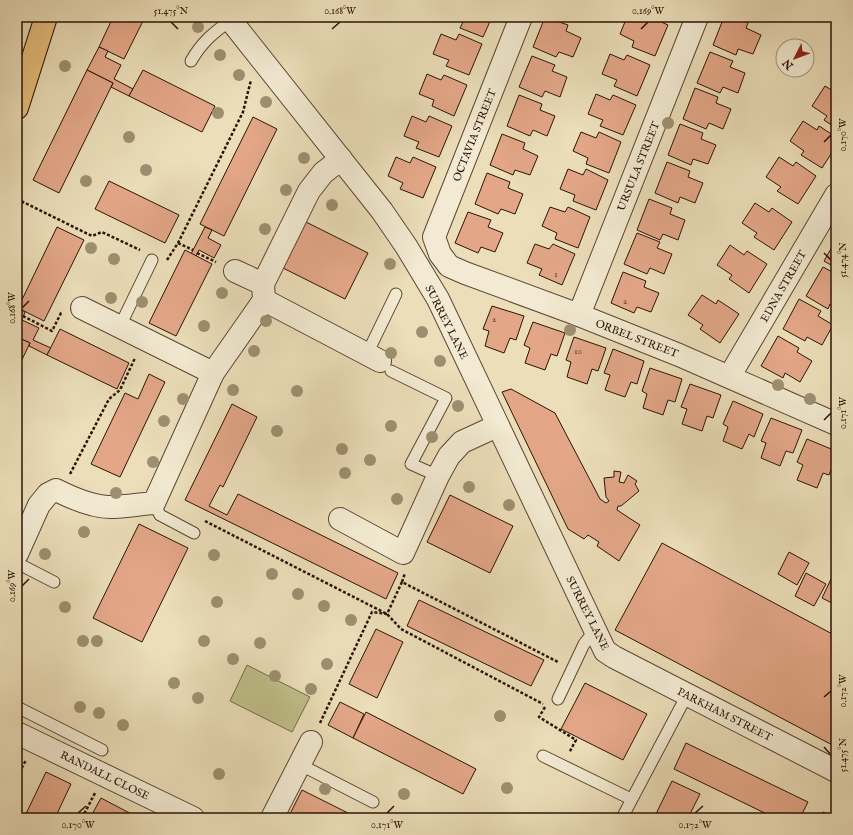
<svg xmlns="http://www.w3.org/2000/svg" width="853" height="835" viewBox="0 0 853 835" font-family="'IM FELL English',serif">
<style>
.green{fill:#bfbf8a;stroke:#766948}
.building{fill:#e3a788;stroke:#2c1306}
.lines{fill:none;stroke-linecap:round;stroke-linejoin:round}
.service-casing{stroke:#5c4633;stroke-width:13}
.minor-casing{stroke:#5c4633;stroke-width:24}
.trunk-casing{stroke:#2c1306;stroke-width:24}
.path{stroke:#2c1306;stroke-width:2.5;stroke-dasharray:3 2;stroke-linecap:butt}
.service{stroke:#f2ead2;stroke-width:11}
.minor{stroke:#f2ead2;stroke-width:22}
.trunk{stroke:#e6bf7c;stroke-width:22}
.tree{fill:#9e8f70}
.ticks{fill:none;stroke:#2c1306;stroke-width:1.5}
.labels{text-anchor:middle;stroke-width:3;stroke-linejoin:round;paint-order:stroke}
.number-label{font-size:9px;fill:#5a3826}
.street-label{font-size:11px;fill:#2c1306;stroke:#f2ead2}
.neatline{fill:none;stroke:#2c1306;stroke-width:1.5}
.ticks-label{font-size:10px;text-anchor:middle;fill:#2c1306}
</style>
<rect width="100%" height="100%" fill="#ebdeb9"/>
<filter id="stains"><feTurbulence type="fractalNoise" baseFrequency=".005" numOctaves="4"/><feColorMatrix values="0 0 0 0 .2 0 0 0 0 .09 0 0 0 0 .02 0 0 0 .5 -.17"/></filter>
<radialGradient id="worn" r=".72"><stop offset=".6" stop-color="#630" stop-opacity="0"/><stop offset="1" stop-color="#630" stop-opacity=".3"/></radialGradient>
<path class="green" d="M247,665L310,697L292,732L230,701Z"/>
<g class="building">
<path d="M113,17H145L124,59L99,47Z"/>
<path d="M453,17H492L483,37L460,28L463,22Z"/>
<path d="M545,17L568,25L566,31L581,38L573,57L559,52L556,57L533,47Z"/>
<path d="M627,17H633L642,20L644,17H650L668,25L655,56L632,47L634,41L620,34Z"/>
<path d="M724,17H734L748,23L746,28L761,35L753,54L738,49L736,55L713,45Z"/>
<path d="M441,34L456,40L459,34L482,44L469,75L446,66L449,60L433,54Z"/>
<path d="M99,47L108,51L105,57L121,65L114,79L133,89L129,96L111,87L113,83L87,70Z"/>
<path d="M710,52L733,61L730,67L745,73L738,93L723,87L720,93L697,83Z"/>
<path d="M610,54L624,60L627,55L650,65L637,96L614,86L617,80L602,74Z"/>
<path d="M532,56L555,65L552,71L567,77L560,97L545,91L542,97L519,87Z"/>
<path d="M87,70L113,83L59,193L33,180Z"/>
<path d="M143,70L215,106L202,132L129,96Z"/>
<path d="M427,74L441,80L444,75L467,85L454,116L432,106L434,100L419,94Z"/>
<path d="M825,86L836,93V128L824,120L827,116L812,106Z"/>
<path d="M695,88L718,97L716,103L731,109L723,129L709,123L706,129L683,119Z"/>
<path d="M596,94L610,100L613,95L636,105L623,135L600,126L603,120L588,114Z"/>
<path d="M519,95L542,104L540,110L555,116L547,136L533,130L530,136L507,126Z"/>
<path d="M412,116L426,122L429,116L452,126L439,157L416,148L419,142L404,136Z"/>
<path d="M253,117L277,129L224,236L200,224Z"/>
<path d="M803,121L817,130L819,126L836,137V146L822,168L801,155L804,151L790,141Z"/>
<path d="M680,124L703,133L701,139L716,145L708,164L693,159L691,165L668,155Z"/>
<path d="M581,132L596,138L599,132L621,142L609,173L586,164L588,158L573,151Z"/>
<path d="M502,134L525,143L523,149L538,156L530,175L515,170L513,175L490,165Z"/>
<path d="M396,157L410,163L413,157L436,167L423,198L400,189L403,183L388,176Z"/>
<path d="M779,157L793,166L796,162L816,176L798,204L777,191L781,187L766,177Z"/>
<path d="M667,162L690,171L688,177L703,183L695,203L680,197L678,203L655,193Z"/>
<path d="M568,169L583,175L586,169L608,180L596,210L573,201L575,195L560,189Z"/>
<path d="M487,173L510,182L508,188L523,194L515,214L501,209L498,214L475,204Z"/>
<path d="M109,181L179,215L165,243L95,209Z"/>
<path d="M649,199L672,208L670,214L685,220L678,240L663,234L660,240L637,230Z"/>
<path d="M755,203L769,212L772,208L792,222L774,250L754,237L757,233L742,223Z"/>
<path d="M550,207L565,212L568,207L590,217L578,248L555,239L557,233L542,226Z"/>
<path d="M468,212L491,220L488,227L503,233L495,252L481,247L478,253L455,243Z"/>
<path d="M306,222L368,253L345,299L283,268Z"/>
<path d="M57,227L84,240L44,321L18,308Z"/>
<path d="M205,227L212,230L208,238L221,245L214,258L199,250L196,256L191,254Z"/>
<path d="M637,233L660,242L657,248L672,254L664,274L650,268L647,274L624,264Z"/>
<path d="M836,240V268L824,261Z"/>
<path d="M535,244L549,249L553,244L575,254L562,285L539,275L542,269L527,263Z"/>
<path d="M730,245L744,255L747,251L767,264L749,293L729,279L732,275L717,265Z"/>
<path d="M185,250L212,264L176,336L149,323Z"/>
<path d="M823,267L836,274V308L830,304L828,309L806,296Z"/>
<path d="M623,272L646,281L644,287L659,293L651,312L637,307L634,313L611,303Z"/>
<path d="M702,295L716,304L718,300L739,314L720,343L700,329L703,325L688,315Z"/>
<path d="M799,299L821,311L818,316L833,325L822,345L807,337L805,341L783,329Z"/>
<path d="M492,306L524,316L516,340L510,338L504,353L485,346L489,331L483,329Z"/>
<path d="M18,308L25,312L22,320L39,328L33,340L51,348L47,355L29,346L30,343L17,337V310Z"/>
<path d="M533,322L565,333L557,356L551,354L545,370L525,363L530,348L524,345Z"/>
<path d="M60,329L129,363L117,389L47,355Z"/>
<path d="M778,336L799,348L797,352L812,361L800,382L785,373L783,378L761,366Z"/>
<path d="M17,337L30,343L17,370Z"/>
<path d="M574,337L606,348L598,371L592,369L587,384L567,377L571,362L566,360Z"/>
<path d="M613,349L644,361L637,384L631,382L625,397L605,390L610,375L604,373Z"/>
<path d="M650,368L682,379L675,402L668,400L663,415L643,408L647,394L642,391Z"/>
<path d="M149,374L165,382L120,477L91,464L125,393L138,399Z"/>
<path d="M690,384L721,395L713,418L707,416L702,431L682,424L687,409L681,407Z"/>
<path d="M511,389L555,413L600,499L606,503L609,501L606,497L604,478L614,477V471L621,472L619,482L624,483L628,475L637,481L635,484L639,491L621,506H618L617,510L640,525L619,561L597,546L599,542L588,535L584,539L568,529L502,392Z"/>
<path d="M733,401L763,414L754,437L749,434L742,449L723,441L728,427L723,424Z"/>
<path d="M232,404L257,417L223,487L220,485L209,506L227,515L238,494L398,573L386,599L185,500Z"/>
<path d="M771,418L802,430L793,453L786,451L780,466L761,458L766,443L761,441Z"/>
<path d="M807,439L836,451V457L829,475L823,473L817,488L797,480L803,465L797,462Z"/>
<path d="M450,495L513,526L490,573L427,542Z"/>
<path d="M139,524L188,548L142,642L93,618Z"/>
<path d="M662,543L836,636V747L615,630Z"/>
<path d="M789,552L809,563L797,585L778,574Z"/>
<path d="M806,573L826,584L814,606L795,596Z"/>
<path d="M833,575L836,577V605L822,598Z"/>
<path d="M419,600L544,660L531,686L407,626Z"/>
<path d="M376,629L403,642L377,698L349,684Z"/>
<path d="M585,683L647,714L623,760L561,729Z"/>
<path d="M340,702L364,714L353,738L328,725Z"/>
<path d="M366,712L476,769L463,794L353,738Z"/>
<path d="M686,743L808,802L800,818H775L674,769Z"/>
<path d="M46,772L71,784L55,818H24Z"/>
<path d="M672,781L700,794L688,818H654Z"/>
<path d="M302,790L358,818H288Z"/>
<path d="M101,798L139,818H90Z"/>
<path d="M823,812L835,818H820Z"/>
</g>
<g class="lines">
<defs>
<g id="service">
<path d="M191,61C202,42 213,33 231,20"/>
<path d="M120,326L152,260"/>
<path d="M367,354L396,294"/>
<path d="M391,371L446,398L411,464L438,476"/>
<path d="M154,503L160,515L194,533"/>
<path d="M17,563L54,582"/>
<path d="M558,699L584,644L595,630"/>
<path d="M17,707L102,750"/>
<path d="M543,756L631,799"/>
<path d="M299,764L373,802"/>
<path d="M622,818L687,695"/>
</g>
<g id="minor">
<path d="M228,17L382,211L406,246L438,299L605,651L614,657L836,771"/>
<path d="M521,17L434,237L440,254L449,266L465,273L579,315L679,355L836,424"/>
<path d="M235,271L263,284"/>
<path d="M264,300L380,361"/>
<path d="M82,308L213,373"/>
<path d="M579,315L697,17"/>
<path d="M731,377L735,367L836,195"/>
<path d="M340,519L403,553L438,476L449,456L462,442L497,426"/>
<path d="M17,554L39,505L48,494L56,490C72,498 92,507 110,507C125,507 140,504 154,503L213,373L264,300L263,284L309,191L323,173L341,159"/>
<path d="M17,733L193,818"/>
<path d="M272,818L311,742"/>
</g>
<path id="trunk" d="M17,108L46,17"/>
</defs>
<use href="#service" class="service-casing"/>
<use href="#minor" class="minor-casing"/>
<use href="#trunk" class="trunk-casing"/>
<g class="path">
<path d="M17,199L92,236L102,232L140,250"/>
<path d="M178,243L193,250"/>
<path d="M197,253L216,262"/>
<path d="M167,260L178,243L243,112L251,80"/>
<path d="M23,316L52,331L61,313H62"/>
<path d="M70,474L109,399L120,390L135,358"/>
<path d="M205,521L387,614L401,629L543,704"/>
<path d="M402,582L405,573"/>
<path d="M545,707L539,717L576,740L569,753"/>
<path d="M320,723L372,612L387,614L402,582L558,662"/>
<path d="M17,777L26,760"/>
<path d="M82,818L95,793"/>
</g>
<use href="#service" class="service"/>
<use href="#minor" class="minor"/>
<use href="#trunk" class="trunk"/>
</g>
<g class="tree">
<circle cx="198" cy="27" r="6"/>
<circle cx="220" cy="55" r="6"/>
<circle cx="65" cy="66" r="6"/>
<circle cx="239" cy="75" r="6"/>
<circle cx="266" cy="102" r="6"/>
<circle cx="218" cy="113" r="6"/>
<circle cx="668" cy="123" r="6"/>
<circle cx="129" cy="137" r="6"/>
<circle cx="304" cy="158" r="6"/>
<circle cx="146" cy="170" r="6"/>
<circle cx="86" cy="181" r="6"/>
<circle cx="286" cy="190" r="6"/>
<circle cx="332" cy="205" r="6"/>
<circle cx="265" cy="229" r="6"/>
<circle cx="91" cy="248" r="6"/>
<circle cx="114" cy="259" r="6"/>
<circle cx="390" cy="264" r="6"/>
<circle cx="222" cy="293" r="6"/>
<circle cx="111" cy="298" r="6"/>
<circle cx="142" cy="302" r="6"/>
<circle cx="266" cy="321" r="6"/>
<circle cx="204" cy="326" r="6"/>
<circle cx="570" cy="330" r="6"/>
<circle cx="422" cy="332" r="6"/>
<circle cx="254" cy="351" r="6"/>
<circle cx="391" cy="353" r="6"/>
<circle cx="440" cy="361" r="6"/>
<circle cx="778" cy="385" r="6"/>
<circle cx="233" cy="390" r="6"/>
<circle cx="297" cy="391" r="6"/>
<circle cx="183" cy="399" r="6"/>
<circle cx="810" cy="399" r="6"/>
<circle cx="458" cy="406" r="6"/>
<circle cx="164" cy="421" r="6"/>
<circle cx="391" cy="426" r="6"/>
<circle cx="277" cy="431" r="6"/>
<circle cx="432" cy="437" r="6"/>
<circle cx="342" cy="449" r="6"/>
<circle cx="370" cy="460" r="6"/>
<circle cx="153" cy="462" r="6"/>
<circle cx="345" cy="473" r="6"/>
<circle cx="469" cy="487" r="6"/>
<circle cx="116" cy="493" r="6"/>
<circle cx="397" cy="499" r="6"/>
<circle cx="509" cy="505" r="6"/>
<circle cx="84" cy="532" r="6"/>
<circle cx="45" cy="554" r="6"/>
<circle cx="214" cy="555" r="6"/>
<circle cx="272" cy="574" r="6"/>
<circle cx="298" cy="594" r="6"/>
<circle cx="217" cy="602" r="6"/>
<circle cx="324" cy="606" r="6"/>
<circle cx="65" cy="607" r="6"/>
<circle cx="351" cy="620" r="6"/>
<circle cx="83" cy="641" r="6"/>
<circle cx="97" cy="641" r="6"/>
<circle cx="204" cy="641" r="6"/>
<circle cx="260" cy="643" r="6"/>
<circle cx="233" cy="659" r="6"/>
<circle cx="327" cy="664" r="6"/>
<circle cx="275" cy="676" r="6"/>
<circle cx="174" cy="683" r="6"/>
<circle cx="311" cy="689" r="6"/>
<circle cx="198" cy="698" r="6"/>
<circle cx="80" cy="707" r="6"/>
<circle cx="99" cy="713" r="6"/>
<circle cx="500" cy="716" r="6"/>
<circle cx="123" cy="725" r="6"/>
<circle cx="219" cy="774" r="6"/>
<circle cx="507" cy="788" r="6"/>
<circle cx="325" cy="789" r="6"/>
<circle cx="404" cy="794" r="6"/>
</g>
<path class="ticks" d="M171,22L178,29M332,29L340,22M641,29L648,22M824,142L831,135M824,253L831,260M22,308L29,301M824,420L831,413M22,586L29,579M824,697L831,691M824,747L831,755M78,813L86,806M387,813L394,806M695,813L703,806"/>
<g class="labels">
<g class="number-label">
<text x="556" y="277">1</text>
<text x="625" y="304">2</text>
<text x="494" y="322">2</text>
<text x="578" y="354">10</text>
</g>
<g class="street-label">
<text transform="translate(474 135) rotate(-68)" y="4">OCTAVIA STREET</text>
<text transform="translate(638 166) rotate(-68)" y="4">URSULA STREET</text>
<text transform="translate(783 286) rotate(-60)" y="4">EDNA STREET</text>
<text transform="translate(447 322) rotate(63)" y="4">SURREY LANE</text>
<text transform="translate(637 338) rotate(21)" y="4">ORBEL STREET</text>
<text transform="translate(588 613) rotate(63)" y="4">SURREY LANE</text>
<text transform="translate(725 714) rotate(27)" y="4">PARKHAM STREET</text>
<text transform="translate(105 775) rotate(26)" y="4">RANDALL CLOSE</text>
</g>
</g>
<rect width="853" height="835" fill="none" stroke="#ebdeb9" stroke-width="44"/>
<g transform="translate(795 58) rotate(228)"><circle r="19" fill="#f2ead2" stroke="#a39480"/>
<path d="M0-3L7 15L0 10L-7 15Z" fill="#8f2418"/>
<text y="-6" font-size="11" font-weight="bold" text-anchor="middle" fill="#2c1306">N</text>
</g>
<rect x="22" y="22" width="809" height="791" class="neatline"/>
<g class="ticks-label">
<text x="171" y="14">51.475°N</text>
<text x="340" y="14">0.168°W</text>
<text x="648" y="14">0.169°W</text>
<text transform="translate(842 135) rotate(-90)" y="4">0.170°W</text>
<text transform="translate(842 260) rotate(-90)" y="4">51.474°N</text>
<text transform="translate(11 308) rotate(-90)" y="4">0.168°W</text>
<text transform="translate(842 413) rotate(-90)" y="4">0.171°W</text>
<text transform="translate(11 586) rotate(-90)" y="4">0.169°W</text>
<text transform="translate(842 691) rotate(-90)" y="4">0.172°W</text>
<text transform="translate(842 755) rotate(-90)" y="4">51.475°N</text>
<text x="78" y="828">0.170°W</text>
<text x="387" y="828">0.171°W</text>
<text x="695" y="828">0.172°W</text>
</g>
<rect width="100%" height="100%" filter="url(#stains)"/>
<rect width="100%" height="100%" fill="url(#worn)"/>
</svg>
